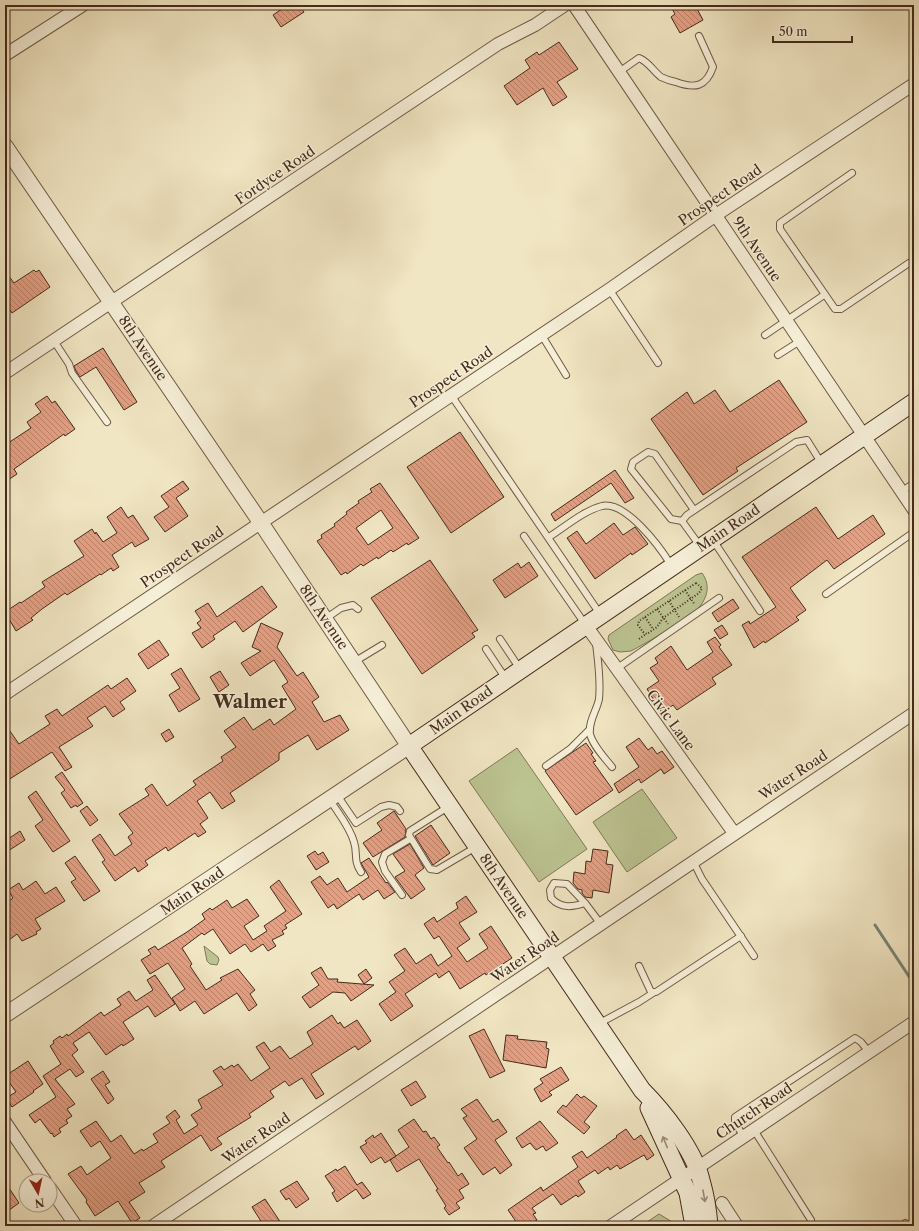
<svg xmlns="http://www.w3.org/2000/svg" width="919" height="1231" viewBox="0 0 919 1231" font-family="'Libre Caslon Text',serif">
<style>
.green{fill:#bcc492;stroke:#807857}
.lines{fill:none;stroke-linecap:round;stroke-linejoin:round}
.stream{stroke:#788474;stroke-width:3}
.building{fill:url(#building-back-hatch);stroke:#442b1c;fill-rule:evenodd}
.service-casing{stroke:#6f5a46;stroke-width:8}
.minor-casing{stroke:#6f5a46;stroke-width:14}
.tertiary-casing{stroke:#6f5a46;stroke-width:17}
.secondary-casing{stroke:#442b1c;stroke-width:19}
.path{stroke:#442b1c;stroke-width:2;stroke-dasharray:1 2;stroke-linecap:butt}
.service{stroke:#f6efd8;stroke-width:6}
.minor{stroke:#f6efd8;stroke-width:12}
.tertiary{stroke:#f6efd8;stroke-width:15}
.secondary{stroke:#f6efd8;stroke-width:17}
.oneway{stroke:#9d8d7a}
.labels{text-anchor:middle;stroke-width:3;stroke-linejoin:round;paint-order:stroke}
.street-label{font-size:14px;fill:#442b1c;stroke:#f6efd8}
.district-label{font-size:18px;font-weight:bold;fill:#442b1c;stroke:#f6efd8}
</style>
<defs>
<pattern id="building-back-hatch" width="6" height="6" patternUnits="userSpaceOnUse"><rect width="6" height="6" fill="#e6a084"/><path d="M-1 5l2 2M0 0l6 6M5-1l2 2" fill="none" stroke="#bc836b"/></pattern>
</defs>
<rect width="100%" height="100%" fill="#f1e6c3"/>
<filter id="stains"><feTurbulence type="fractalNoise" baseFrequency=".005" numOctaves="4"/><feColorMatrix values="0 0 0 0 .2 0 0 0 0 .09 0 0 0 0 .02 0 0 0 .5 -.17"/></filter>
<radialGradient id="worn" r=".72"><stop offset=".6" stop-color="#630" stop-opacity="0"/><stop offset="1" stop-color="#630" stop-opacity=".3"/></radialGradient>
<g class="green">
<path d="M702,573C710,584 708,595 701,605C693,616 645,644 631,651L620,652L613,650L608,639L609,635L696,575Z"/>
<path d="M517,748L587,849L539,882L469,781Z"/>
<path d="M642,789L677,838L627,872L593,822Z"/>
<path d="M204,946L218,957L219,960L217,965L210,964L207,961Z"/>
<path d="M659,1214L679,1226H641Z"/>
</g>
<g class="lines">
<path class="stream" d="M875,925L914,984"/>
</g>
<g class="building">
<path d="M288,5H299L304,12L281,27L273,15Z"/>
<path d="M670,5H695L703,20L680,33L671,17L675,14Z"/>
<path d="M559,42L578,69L557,82L567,97L553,106L543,88L517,105L504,86L530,68L525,60L537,52L539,55Z"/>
<path d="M34,270L36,272L39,270L50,287L12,313L5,303V271L14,283Z"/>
<path d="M103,348L137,402L124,410L96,367L80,377L76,371L74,366Z"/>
<path d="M779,380L807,422L736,468L738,471L703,495L651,419L687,392L694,404L715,390L730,412Z"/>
<path d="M47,396L52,403L55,401L75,429L65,436L64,434L14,469L17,474L5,482V445L31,428L27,422L41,412L35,404Z"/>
<path d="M460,432L504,497L451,533L407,467Z"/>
<path d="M615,470L634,498L625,503L611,483L555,521L551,514Z"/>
<path d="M183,481L189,489L176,498L188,516L165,532L154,517L169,507L161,496Z"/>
<path d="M380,483L419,538L408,545L407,543L393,552L391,550L378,559L377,557L363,566L361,564L347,574L346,572L341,575L317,541L322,538L321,535L335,526L334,524L347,514L346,512L359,503L358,501L372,492L370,489ZM381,510L393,528L368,545L356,528Z"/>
<path d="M121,507L128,518L133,515L149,539L135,547L132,542L112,555L119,567L113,571L111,568L101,575L100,574L67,595L65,593L42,609L31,618L33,620L16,631L5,612L20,602L21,603L45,587L42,582L84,556L74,541L92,529L95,534L96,532L103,542L117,533L107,517Z"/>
<path d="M816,507L838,539L873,515L885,534L834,569L827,560L790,588L806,610L796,617L799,620L765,643L764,641L754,648L742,625L749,621L750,624L776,607L742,557Z"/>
<path d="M614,523L623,535L635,527L648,544L632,555L631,553L595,579L567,538L577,531L586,544Z"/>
<path d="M430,560L478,630L472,633L475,637L422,674L371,598Z"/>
<path d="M529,562L538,576L505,598L493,580L518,563L521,568Z"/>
<path d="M262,586L277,607L243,632L235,621L213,636L215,639L202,648L192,633L201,628L197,623L201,620L195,611L208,603L217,617Z"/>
<path d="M733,599L739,608L718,622L712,613Z"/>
<path d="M261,623L283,633L277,647L297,676L303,672L319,697L312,702L324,722L340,715L349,730L317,750L308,735L279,753V760L230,793L235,801L222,809L210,792L197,801L208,818L200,824L206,832L198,837L195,833L168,851L166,847L145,861L148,865L138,872L135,867L115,881L102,862L105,860L92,840L100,834L115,856L132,844L128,837L133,833L119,814L149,795L145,789L152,784L167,806L196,785L193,781L223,761L221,757L236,747L224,731L244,717L253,730L270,719L274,725L296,709L282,686L288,682L274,660L250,676L241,663L261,651L252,647Z"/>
<path d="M722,625L728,634L720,639L714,630Z"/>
<path d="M715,637L721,645L719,647L732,665L712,678L716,684L677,710L673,705L662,713L647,689L659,681L650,668L658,663L655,658L671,646L687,670L713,652L707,642Z"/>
<path d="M159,640L169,655L148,669L138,654Z"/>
<path d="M181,668L200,699L179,712L169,695L180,688L171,674Z"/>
<path d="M220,671L229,685L219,692L210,677Z"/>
<path d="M127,678L136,691L120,702L125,709L113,717L105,706L87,718L93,726L59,747L72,767L65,771L52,752L5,782V753L10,750L5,743V724L19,744L50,724L45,716L57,709L62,716L108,685L111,689Z"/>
<path d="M169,729L174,737L166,742L161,734Z"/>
<path d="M639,738L648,750L652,747L657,754L662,751L674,767L664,774L661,769L641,783L639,779L619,793L614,784L639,767L626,747Z"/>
<path d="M586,743L593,753L591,754L596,761L593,762L613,790L576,815L545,771Z"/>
<path d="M62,772L83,803L77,807L76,805L71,808L61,793L65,790L55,777Z"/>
<path d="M36,791L70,841L53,852L35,826L43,820L28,797Z"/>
<path d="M87,806L98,820L90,826L80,811Z"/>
<path d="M394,811L406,829L405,837L373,857L363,843L382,830L377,823Z"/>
<path d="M431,825L450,853L433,865L415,836Z"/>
<path d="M20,831L25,840L5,853V841Z"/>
<path d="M410,844L424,868L415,875L425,889L411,899L395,877L405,871L393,854Z"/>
<path d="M593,849L608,851L606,864L613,865L609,893L593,890L592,898L585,897L582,893V890L578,889L573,883L574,872L585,874L586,861L591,862Z"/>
<path d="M315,851L318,855L323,852L329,862L316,870L307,856Z"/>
<path d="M75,856L100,891L84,901L71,882L76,879L65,863Z"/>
<path d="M369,858L386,883L387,882L395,892L384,899L378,890L363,900L359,894L337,909L334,904L328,908L311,882L320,876L327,885L338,878L347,892L369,877L361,863Z"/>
<path d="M279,880L302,914L285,925L287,928L282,931L284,934L272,940L276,946L268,951L263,944L251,952L245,944L230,954L213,929L204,935L202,933L182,948L192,964L190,966L206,990L222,980L220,978L238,969L255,990L250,994L257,1005L249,1011L237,993L204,1014L195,1001L180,1011L172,998L185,989L168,963L150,974L141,960L151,954L148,950L155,946L158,950L187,932L205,919L202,914L210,908L212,910L227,900L232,908L247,899L259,916L244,926L253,940L267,931L264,926L286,911L270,887Z"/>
<path d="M36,881L45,894L56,887L65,901L35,919L41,929L36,932L37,934L22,941L17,934L5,943V904L13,898L8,890L19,883L23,890Z"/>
<path d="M466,896L477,912L459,923L470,939L457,948L467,962L488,948L479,934L491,926L512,958L486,975L485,973L460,989L449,971L439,978L436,973L405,994L413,1006L391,1021L379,1004L396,992L389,982L405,971L394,955L405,948L416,964L431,954L438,966L452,956L439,936L434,939L424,924L434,917L437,922L458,908L456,903Z"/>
<path d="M321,967L328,979H338L337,982L374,985L351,1001L345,993L333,992L310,1008L302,997L319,985L311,973Z"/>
<path d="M366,969L372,978L364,984L358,975Z"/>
<path d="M155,975L175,1004L155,1017L148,1006L123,1022L134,1039L123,1046L122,1044L106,1055L89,1032L73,1043L78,1050L72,1055L84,1072L76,1077L70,1069L55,1079L75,1104L67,1109L72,1116L66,1120L68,1123L59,1129L61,1132L54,1137L52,1133L51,1134L40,1119L35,1123L29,1115L56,1097L43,1076L61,1064L50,1046L54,1043L53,1041L60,1036L62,1038L67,1034L68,1036L101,1012L104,1016L121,1005L117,999L129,991L136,1001L153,990L147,980Z"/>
<path d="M332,1015L338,1024L340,1022L344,1028L357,1020L371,1041L358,1050L355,1046L311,1074L324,1094L316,1099L302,1078L289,1086L285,1081L270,1091L274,1097L249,1114L251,1117L217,1138L222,1144L211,1151L201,1135L161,1161L165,1167L139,1183L145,1192L129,1202L140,1218L132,1223L118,1201L95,1216L86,1202L87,1200L68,1174L81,1166L87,1175L111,1158L100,1141L91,1147L80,1131L96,1121L111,1142L121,1135L134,1154L142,1149L143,1151L158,1142L153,1134L170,1123L166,1117L175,1110L180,1117L176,1120L184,1134L198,1125L191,1115L202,1108L198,1100L223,1085L213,1071L221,1066L224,1070L232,1065L234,1067L238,1064L251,1081L270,1068L256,1047L264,1042L271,1052L280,1046L290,1059L313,1044L307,1032Z"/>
<path d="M484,1029L505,1071L490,1078L469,1036Z"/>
<path d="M506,1035L518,1036L517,1039L547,1042L546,1048L549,1049L546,1068L503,1060Z"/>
<path d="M28,1061L43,1084L33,1091L34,1092L12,1107L6,1098L16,1092L5,1076Z"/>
<path d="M561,1067L569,1080L549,1092L552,1095L541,1102L534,1089L543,1083L540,1079Z"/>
<path d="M103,1071L110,1082L105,1085L114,1099L108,1104L91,1079Z"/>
<path d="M416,1081L426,1097L411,1106L401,1090Z"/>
<path d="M577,1094L581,1098L584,1096L597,1106L584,1122L590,1127L584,1134L557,1112L563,1105L566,1107Z"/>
<path d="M477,1099L493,1122L498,1119L507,1132L495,1140L512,1165L500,1174L495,1167L483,1175L464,1148L477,1139L463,1118L467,1116L461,1109Z"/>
<path d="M414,1119L423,1132L426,1131L431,1139L434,1137L440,1145L437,1147L448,1163L449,1162L458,1176L462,1173L469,1184L459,1190L464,1198L456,1203L460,1208L449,1215L444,1208L446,1206L436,1190L438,1189L419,1159L397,1172L390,1160L409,1147L398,1130Z"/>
<path d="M540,1121L558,1143L546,1151L543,1146L536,1150L530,1143L522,1148L516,1138Z"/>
<path d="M626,1129L634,1140L641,1135L654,1155L647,1160L644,1155L620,1169L617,1165L610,1170L608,1167L598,1174L595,1170L578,1181L585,1192L578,1197L576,1195L561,1205L553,1194L532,1208L536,1213L533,1214L537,1220L528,1226H519L508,1210L541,1187L543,1191L578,1167L572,1157L582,1151L587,1158L617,1137L616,1136Z"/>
<path d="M381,1133L396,1156L385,1163L381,1157L371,1163L360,1147L367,1143L365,1141L373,1135L374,1138Z"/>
<path d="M345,1166L357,1185L362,1182L371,1194L363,1199L356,1189L337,1202L332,1193L335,1191L325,1176L336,1169L337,1171Z"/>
<path d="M297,1181L309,1199L296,1208L289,1198L286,1200L280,1191Z"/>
<path d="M5,1182L19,1203L5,1213Z"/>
<path d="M265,1199L283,1226H264L252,1207Z"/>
</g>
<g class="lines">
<defs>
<g id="service">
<path d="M619,72L639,58C649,62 653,71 661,77C665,79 671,81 676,82C695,89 706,87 713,67L699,36"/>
<path d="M852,173L780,223V229L835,309H841L909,263"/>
<path d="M609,289L658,363"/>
<path d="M541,334L566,375"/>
<path d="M765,335L824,295"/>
<path d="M54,341L69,364L72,373L107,422"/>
<path d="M778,355L800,341"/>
<path d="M451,395L600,614"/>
<path d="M901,492L914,483"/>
<path d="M682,521L687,515L796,442L807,440L822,464"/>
<path d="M682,521L671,519L631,469L633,462L648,452L655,454L694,510"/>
<path d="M682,521L700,546"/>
<path d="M524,536L585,624"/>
<path d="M549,537C565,527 583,511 602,506C626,501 660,547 671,565"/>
<path d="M713,540L760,611"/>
<path d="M826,594L914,532"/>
<path d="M325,619L341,608L353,605L358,609"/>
<path d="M500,639L520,669"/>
<path d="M596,643C598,662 601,680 599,699C597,710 588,722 590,734C593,746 605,758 612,767"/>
<path d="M486,649L506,679"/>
<path d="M354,662L382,645"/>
<path d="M616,669L719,598"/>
<path d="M546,766L570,749L590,729"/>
<path d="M337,795L356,823L381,807L389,805L397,807L400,811"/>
<path d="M330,800C338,813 350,827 354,842C358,854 353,860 361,872"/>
<path d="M448,807L410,831L409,835L430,869L437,870L476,847"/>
<path d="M693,861L702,879L754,956"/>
<path d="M402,895L385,871L382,862L385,854L410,839"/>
<path d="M585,903C573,907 561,909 551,898L550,890L554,883L567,884L585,903L600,923"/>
<path d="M639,966L651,992H656L741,936"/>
<path d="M598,1024L639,1002L653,993"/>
<path d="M754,1130L811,1220"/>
<path d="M744,1137L735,1123V1117L855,1038L861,1042L869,1052"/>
<path d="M905,1223L907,1226"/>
</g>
<g id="minor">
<path d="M574,5L914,510"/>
<path d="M5,55L83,5"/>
<path d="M5,373L498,44L535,25L565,5"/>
<path d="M585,624L734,833"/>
<path d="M5,694L610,289L716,215L914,84"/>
<path d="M5,1122L45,1181"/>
<path d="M50,1188L76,1226"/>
<path d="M722,1203L737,1226"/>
<path d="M153,1226L914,713"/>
<path d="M611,1226L914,1022"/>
</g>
<path id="tertiary" d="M5,146L261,523L409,746L5,1015"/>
<g id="secondary">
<path d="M649,1108L688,1193L694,1226"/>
<path d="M709,1226C708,1211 705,1194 701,1180C694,1150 663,1111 642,1090L409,746L914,402"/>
</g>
</defs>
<use href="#service" class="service-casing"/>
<use href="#minor" class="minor-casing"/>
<use href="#tertiary" class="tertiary-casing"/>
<use href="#secondary" class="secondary-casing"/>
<g class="path">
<path d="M696,583L702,588L699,593L663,618L657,627L647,634L643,632L638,625L639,621Z"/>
<path d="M685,590L695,605"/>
<path d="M669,601L679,617"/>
<path d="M657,609L668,624"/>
<path d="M645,617L653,629"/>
<path d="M639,639L646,634"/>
</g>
<use href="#service" class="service"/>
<use href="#minor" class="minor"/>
<use href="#tertiary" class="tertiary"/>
<use href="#secondary" class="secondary"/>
</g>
<defs><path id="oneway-shaft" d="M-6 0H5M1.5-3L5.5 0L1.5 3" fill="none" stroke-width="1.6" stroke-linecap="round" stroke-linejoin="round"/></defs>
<g class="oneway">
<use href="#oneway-shaft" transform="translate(665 1142) rotate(-112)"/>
<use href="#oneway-shaft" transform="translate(704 1196) rotate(80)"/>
</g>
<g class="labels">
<g class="street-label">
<text transform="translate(275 175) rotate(-34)" y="5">Fordyce Road</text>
<text transform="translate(720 195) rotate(-34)" y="5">Prospect Road</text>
<text transform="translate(757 249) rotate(56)" y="5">9th Avenue</text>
<text transform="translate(143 348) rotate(56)" y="5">8th Avenue</text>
<text transform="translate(451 377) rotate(-34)" y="5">Prospect Road</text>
<text transform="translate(728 528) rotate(-34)" y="5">Main Road</text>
<text transform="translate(182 557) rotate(-34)" y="5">Prospect Road</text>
<text transform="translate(324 617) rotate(56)" y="5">8th Avenue</text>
<text transform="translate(461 710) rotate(-35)" y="5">Main Road</text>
<text transform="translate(671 720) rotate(54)" y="5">Civic Lane</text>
<text transform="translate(793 775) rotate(-33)" y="5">Water Road</text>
<text transform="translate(504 886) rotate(56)" y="5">8th Avenue</text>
<text transform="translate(192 891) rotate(-34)" y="5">Main Road</text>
<text transform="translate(525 957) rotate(-34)" y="5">Water Road</text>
<text transform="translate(754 1111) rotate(-34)" y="5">Church Road</text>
<text transform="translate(256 1138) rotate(-34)" y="5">Water Road</text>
</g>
<g class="district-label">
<text x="250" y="708">Walmer</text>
</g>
</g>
<rect width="919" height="1231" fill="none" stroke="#f1e6c3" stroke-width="20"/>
<rect x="6" y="6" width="907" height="1219" fill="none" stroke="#442b1c" stroke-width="2"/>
<rect x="10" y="10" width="899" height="1211" fill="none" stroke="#442b1c"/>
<g transform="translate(38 1193) rotate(171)"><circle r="19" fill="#f6efd8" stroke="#afa18d"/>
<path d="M0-3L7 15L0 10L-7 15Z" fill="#8f2418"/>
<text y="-6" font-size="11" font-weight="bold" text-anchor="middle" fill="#442b1c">N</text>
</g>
<path d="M773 36v6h79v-6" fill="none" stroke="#442b1c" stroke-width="2"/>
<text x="779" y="36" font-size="12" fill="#442b1c" stroke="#f6efd8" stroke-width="3" paint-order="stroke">50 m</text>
<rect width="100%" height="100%" filter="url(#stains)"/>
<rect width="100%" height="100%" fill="url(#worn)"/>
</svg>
